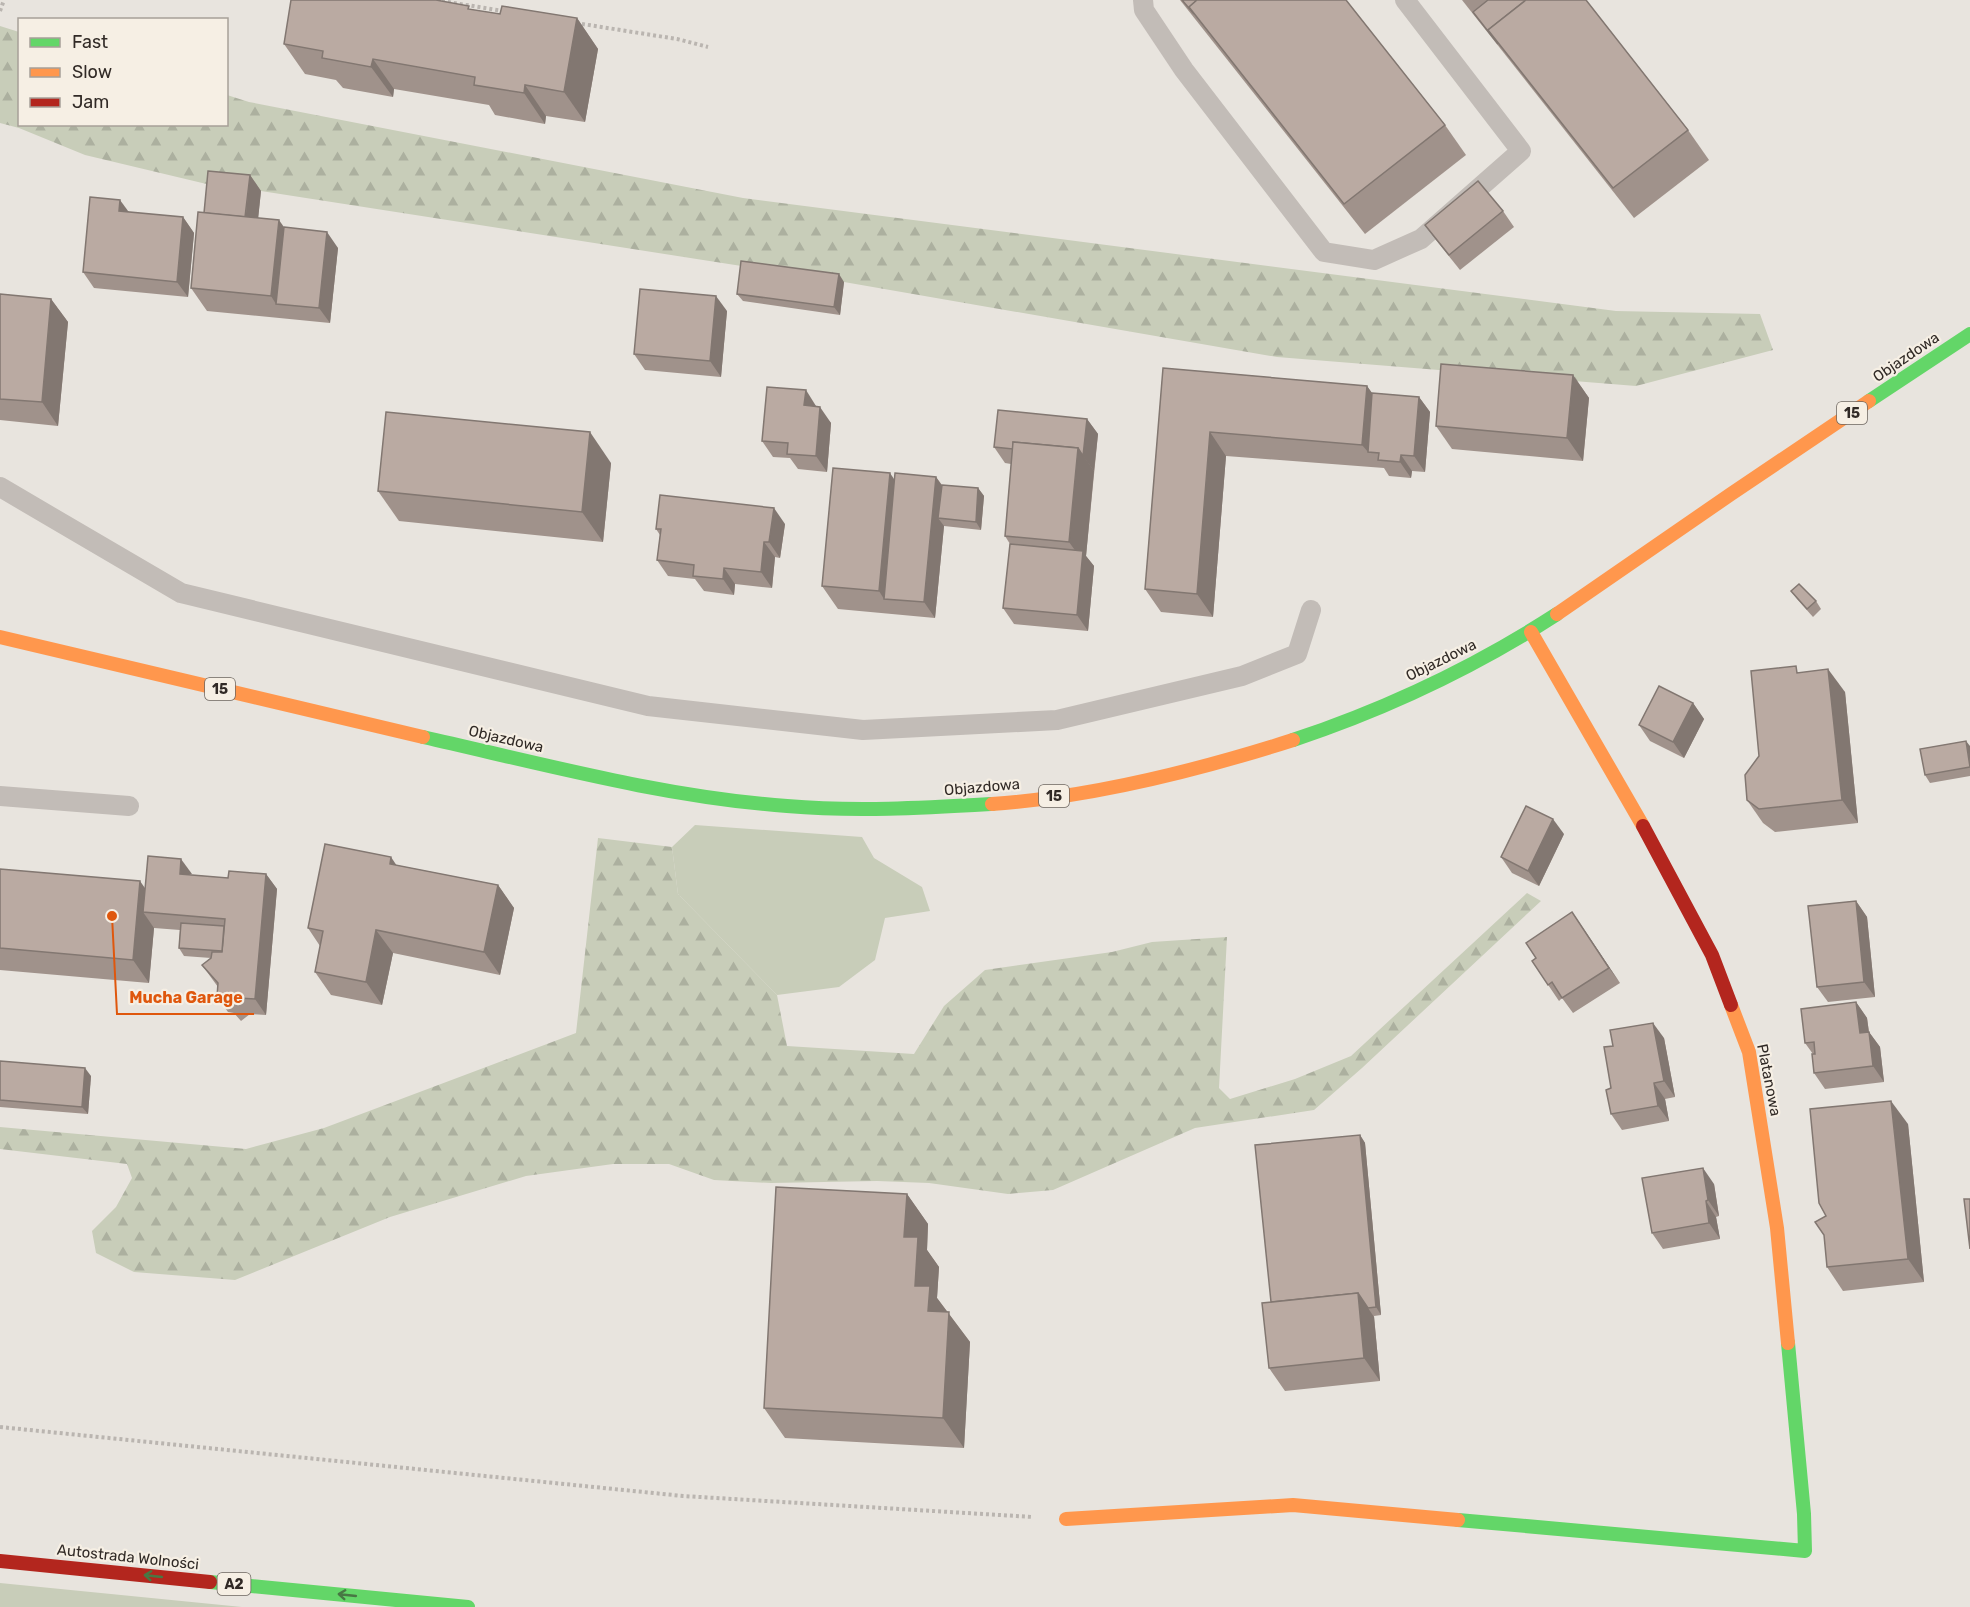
<svg xmlns="http://www.w3.org/2000/svg" width="1970" height="1607" viewBox="0 0 1970 1607" font-family="Rubik,sans-serif">
<style>
.green{fill:#c8cdb9}
.forest{fill:url(#forest-firs)}
.lines{fill:none;stroke-linecap:round;stroke-linejoin:round}
.path{stroke:#bab5b0;stroke-width:4;stroke-dasharray:3 3;stroke-linecap:butt}
.lane{stroke:#c2bcb7;stroke-width:20}
.fast{stroke:#63d668;stroke-width:14}
.slow{stroke:#ff974d;stroke-width:14}
.jam{stroke:#b3261e;stroke-width:14}
.wall{fill:#a0928b}
.shaded-wall{fill:#827771}
.building{fill:#baaaa2;stroke:#827771;stroke-width:1.5}
.oneway{stroke:#487744}
.labels{text-anchor:middle;stroke-width:4.5;stroke-linejoin:round;paint-order:stroke}
.shield{fill:#f6efe4;stroke:#6c655f;stroke-width:1.5}
.shield-label{font-size:14px;font-weight:bold;fill:#312a26}
.street-label{font-size:15px;fill:#312a26;stroke:#f6efe4}
.leader{fill:none;stroke:#df570d;stroke-width:2}
.callout-dot{fill:#df570d;stroke:#f6efe4;stroke-width:2}
.callout-label{font-size:16px;text-anchor:middle;font-weight:bold;fill:#df570d;stroke:#f6efe4;stroke-width:4.5;stroke-linejoin:round;paint-order:stroke}
</style>
<defs>
<pattern id="forest-firs" width="22" height="20" patternUnits="userSpaceOnUse" patternTransform="scale(1.5)"><rect width="22" height="20" fill="#c8cdb9"/><path d="M5 1l3.5 6h-7zM16 11l3.5 6h-7z" fill="#acb09f"/></pattern>
</defs>
<rect width="100%" height="100%" fill="#e8e4de"/>
<g class="green">
<path d="M695,825L862,837L874,858L922,887L930,911L885,918L875,960L839,987L777,995L678,894L672,847Z"/>
<path d="M0,1583L242,1607H0Z"/>
</g>
<g class="forest">
<path d="M0,26L19,32L20,124H226L227,95L249,102L743,198L1616,311L1760,314L1773,350L1636,386L1277,357L844,282L261,191L219,187L85,155L19,128L0,123Z"/>
<path d="M598,838L672,847L678,894L777,995L787,1046L914,1054L944,1006L985,970L1112,952L1152,942L1227,937L1219,1088L1230,1099L1295,1079L1351,1056L1527,893L1541,901L1362,1068L1314,1110L1195,1128L1053,1190L1008,1194L929,1183L877,1181L771,1183L714,1180L669,1164H613L526,1176L390,1217L235,1280L134,1272L96,1253L92,1231L116,1207L132,1178L127,1164L0,1149V1127L246,1149L324,1128L576,1033Z"/>
</g>
<g class="lines">
<g class="path">
<path d="M436,0L503,11"/>
<path d="M0,11L4,0"/>
<path d="M576,23L677,39L708,47"/>
<path d="M0,1427L683,1496L1033,1517"/>
</g>
<g class="lane">
<path d="M1143,0L1144,10L1184,70L1324,252L1374,260L1421,239L1521,151L1405,0"/>
<path d="M0,487L181,593L648,706L863,730L1057,720L1242,676L1297,654L1311,610"/>
<path d="M0,796L129,806"/>
</g>
<g class="fast">
<path d="M1869,401L1970,334"/>
<path d="M423,737C543,764 664,797 787,806C855,812 923,808 992,804"/>
<path d="M1293,740C1386,709 1475,667 1557,614"/>
<path d="M1458,1520L1805,1551L1804,1514L1788,1343"/>
<path d="M210,1582L468,1607"/>
</g>
<g class="slow">
<path d="M1557,614L1731,494L1869,401"/>
<path d="M1531,632L1643,826"/>
<path d="M0,637L423,737"/>
<path d="M992,804C1094,797 1196,771 1293,740"/>
<path d="M1731,1005L1749,1052L1777,1228L1788,1343"/>
<path d="M1066,1519L1293,1505L1458,1520"/>
</g>
<g class="jam">
<path d="M1643,826L1712,955L1731,1005"/>
<path d="M0,1561L210,1582"/>
</g>
</g>
<g class="wall">
<path d="M1180,0H1346L1445,125L1466,155L1365,234Z"/>
<path d="M1462,0H1586L1688,130L1709,160L1634,218Z"/>
<path d="M472,10L500,14L577,18L598,49L585,122L546,116L545,124L495,115L489,105L394,89L393,97L343,88L336,80L305,74L284,44Z"/>
<path d="M250,175L261,191L258,218L338,248L330,323L207,311L191,288L204,213Z"/>
<path d="M1503,211L1514,227L1460,270L1436,240L1425,225Z"/>
<path d="M128,212L183,217L194,233L188,297L94,288L83,272Z"/>
<path d="M844,282L840,315L743,301L737,294Z"/>
<path d="M0,294L51,299L68,322L58,426L0,420Z"/>
<path d="M727,311L721,377L645,370L634,354Z"/>
<path d="M1163,368L1367,386L1372,393L1419,397L1430,412L1425,472L1412,471L1411,478L1389,476L1384,468L1226,456L1213,617L1161,612L1145,589Z"/>
<path d="M1573,375L1589,398L1583,461L1452,449L1436,426Z"/>
<path d="M816,406L831,423L827,472L798,469L790,458L773,457L762,441Z"/>
<path d="M1087,419L1098,434L1086,556L1094,566L1088,631L1014,624L1003,608L1010,544L1005,536L1011,464L1005,463L994,447Z"/>
<path d="M611,463L603,542L399,521L378,491Z"/>
<path d="M936,477L942,485L978,488L984,496L981,530L944,526L935,618L838,609L822,586L895,481Z"/>
<path d="M785,524L780,558L775,557L772,588L735,584L734,595L704,591L695,579L668,576L657,560L660,535L656,529Z"/>
<path d="M1791,591L1816,601L1821,609L1813,617L1797,599Z"/>
<path d="M1800,672L1845,692L1858,823L1775,832L1763,823L1747,800L1759,756Z"/>
<path d="M1693,703L1704,719L1684,758L1650,741L1639,725Z"/>
<path d="M1970,746V776L1930,783L1925,775Z"/>
<path d="M1564,834L1539,886L1512,873L1501,857Z"/>
<path d="M396,865L498,885L514,908L500,975L393,953L382,1005L331,995L315,972L320,946L308,928Z"/>
<path d="M0,869L145,888L192,875L228,878L266,874L277,889L266,1015L250,1014L241,1021L234,1013L228,1012L217,997L218,987L202,965L211,958L184,956L179,948L180,930L154,928L149,983L0,970Z"/>
<path d="M1856,901L1867,917L1875,997L1828,1002L1817,987Z"/>
<path d="M1572,912L1620,983L1573,1013L1562,998L1559,1001L1532,961L1536,958Z"/>
<path d="M1856,1002L1867,1018L1869,1032L1880,1047L1884,1082L1825,1089L1814,1073L1813,1054L1805,1043Z"/>
<path d="M1664,1038L1675,1097L1665,1099L1669,1121L1622,1130L1611,1114V1088Z"/>
<path d="M0,1061L91,1076L88,1114L0,1107Z"/>
<path d="M1908,1124L1924,1282L1843,1291L1827,1267L1826,1216Z"/>
<path d="M1360,1135L1365,1143L1381,1315L1374,1316L1380,1381L1285,1391L1269,1368L1271,1302Z"/>
<path d="M1714,1184L1719,1216L1716,1217L1720,1239L1663,1249L1652,1233Z"/>
<path d="M907,1194L928,1224L927,1250L939,1267L937,1298L970,1342L964,1448L785,1438L764,1408Z"/>
</g>
<g class="shaded-wall">
<path d="M577,18L598,49L585,122L564,92Z"/>
<path d="M373,59L394,89L393,97L371,67Z"/>
<path d="M525,85L546,116L545,124L524,93Z"/>
<path d="M250,175L261,191L256,239L245,223Z"/>
<path d="M120,200L131,215L119,211Z"/>
<path d="M183,217L194,233L188,297L177,282Z"/>
<path d="M279,220L295,243L276,304L271,296Z"/>
<path d="M327,232L338,248L330,323L319,308Z"/>
<path d="M839,274L844,282L840,315L834,307Z"/>
<path d="M716,296L727,311L721,377L710,361Z"/>
<path d="M51,299L68,322L58,426L42,402Z"/>
<path d="M1573,375L1589,398L1583,461L1567,438Z"/>
<path d="M1367,386L1383,409L1379,453L1368,452L1362,445Z"/>
<path d="M806,390L816,406L815,421L804,405Z"/>
<path d="M1419,397L1430,412L1425,472L1414,456Z"/>
<path d="M820,407L831,423L827,472L816,456Z"/>
<path d="M1087,419L1098,434L1094,471L1083,456Z"/>
<path d="M590,432L611,463L603,542L582,512Z"/>
<path d="M1210,432L1226,456L1213,617L1197,594Z"/>
<path d="M1078,448L1094,471L1086,556L1094,566L1088,631L1077,615L1082,560L1069,542Z"/>
<path d="M1401,455L1412,471L1411,478L1400,462Z"/>
<path d="M890,473L906,497L884,599L879,591Z"/>
<path d="M936,477L947,493L938,518L944,526L935,618L924,602Z"/>
<path d="M978,488L984,496L981,530L976,522Z"/>
<path d="M774,508L785,524L780,558L769,542Z"/>
<path d="M764,542L775,557L772,588L761,572Z"/>
<path d="M724,568L735,584L734,595L723,579Z"/>
<path d="M1828,669L1845,692L1858,823L1842,800Z"/>
<path d="M1693,703L1704,719L1684,758L1673,742Z"/>
<path d="M1966,741L1970,746V763Z"/>
<path d="M1553,819L1564,834L1539,886L1528,871Z"/>
<path d="M391,857L407,881L390,864Z"/>
<path d="M181,859L192,874H180Z"/>
<path d="M266,874L277,889L266,1015L255,999Z"/>
<path d="M140,881L156,904L143,912L154,928L149,983L133,960Z"/>
<path d="M498,885L514,908L500,975L484,952Z"/>
<path d="M1856,901L1867,917L1875,997L1864,982Z"/>
<path d="M1572,912L1583,928L1620,983L1609,968Z"/>
<path d="M376,930L393,953L382,1005L366,982Z"/>
<path d="M1856,1002L1867,1018L1871,1049L1860,1033Z"/>
<path d="M1653,1023L1664,1038L1675,1097L1664,1081Z"/>
<path d="M1869,1032L1880,1047L1884,1082L1873,1066Z"/>
<path d="M85,1068L91,1076L88,1114L82,1107Z"/>
<path d="M1654,1083L1665,1099L1669,1121L1658,1106Z"/>
<path d="M1891,1101L1908,1124L1924,1282L1908,1259Z"/>
<path d="M1360,1135L1365,1143L1381,1315L1376,1307Z"/>
<path d="M1703,1168L1714,1184L1719,1216L1708,1200Z"/>
<path d="M907,1194L928,1224L927,1250L939,1267L937,1298L970,1342L964,1448L943,1418L928,1311L915,1286L904,1237Z"/>
<path d="M1706,1201L1716,1217L1720,1239L1709,1223Z"/>
<path d="M1358,1293L1374,1317L1380,1381L1364,1358Z"/>
</g>
<g class="building">
<path d="M291,0H436L469,6L468,9L500,14L502,6L577,18L564,92L525,85L524,93L474,85L475,77L373,59L371,67L322,58L323,51L284,44Z"/>
<path d="M1182,0H1197L1189,7L1194,14Z"/>
<path d="M1197,0H1346L1445,125L1344,204L1189,7Z"/>
<path d="M1488,0H1526L1488,30L1498,44L1473,12Z"/>
<path d="M1526,0H1586L1688,130L1613,188L1488,30Z"/>
<path d="M208,171L250,175L245,217L204,213Z"/>
<path d="M1478,181L1503,211L1449,255L1425,225Z"/>
<path d="M90,197L120,200L119,211L183,217L177,282L83,272Z"/>
<path d="M198,212L279,220L271,296L191,288Z"/>
<path d="M284,227L327,232L319,308L276,304Z"/>
<path d="M741,261L839,274L834,307L737,294Z"/>
<path d="M640,289L716,296L710,361L634,354Z"/>
<path d="M0,294L51,299L42,402L0,399Z"/>
<path d="M1441,364L1573,375L1567,438L1436,426Z"/>
<path d="M1163,368L1367,386L1362,445L1210,432L1197,594L1145,589Z"/>
<path d="M767,387L806,390L804,405L820,407L816,456L787,454L788,443L762,441Z"/>
<path d="M1372,393L1419,397L1414,456L1401,455L1400,462L1378,460L1379,453L1368,452Z"/>
<path d="M998,410L1087,419L1083,456L1078,448L1013,442V449L994,447Z"/>
<path d="M386,412L590,432L582,512L378,491Z"/>
<path d="M1013,442L1078,448L1069,542L1005,536Z"/>
<path d="M833,468L890,473L879,591L822,586Z"/>
<path d="M895,473L936,477L924,602L884,599Z"/>
<path d="M942,485L978,488L976,522L938,518Z"/>
<path d="M660,495L774,508L769,542H764L761,572L724,568L723,579L693,576L694,565L657,560L661,529H656Z"/>
<path d="M1010,544L1083,551L1077,615L1003,608Z"/>
<path d="M1799,584L1816,601L1807,609L1791,591Z"/>
<path d="M1796,666L1797,673L1828,669L1842,800L1759,809L1747,800L1745,775L1759,756L1751,671Z"/>
<path d="M1659,686L1693,703L1673,742L1639,725Z"/>
<path d="M1966,741L1970,767L1925,775L1920,749Z"/>
<path d="M1526,806L1553,819L1528,871L1501,857Z"/>
<path d="M325,844L391,857L390,864L498,885L484,952L376,930L366,982L315,972L323,931L308,928Z"/>
<path d="M148,856L181,859L180,874L228,878L229,871L266,874L255,999L239,998L230,1005L223,997H217L218,983L202,965L211,958L212,952H222L225,919L143,912Z"/>
<path d="M0,869L140,881L133,960L0,948Z"/>
<path d="M1856,901L1864,982L1817,987L1808,906Z"/>
<path d="M1572,912L1609,968L1562,998L1552,982L1548,985L1532,961L1536,958L1526,943Z"/>
<path d="M181,923L224,926L222,951L179,948Z"/>
<path d="M1856,1002L1860,1033L1869,1032L1873,1066L1814,1073L1812,1054H1815L1814,1042L1805,1043L1801,1009Z"/>
<path d="M1653,1023L1664,1081L1654,1083L1658,1106L1611,1114L1606,1090L1611,1088L1604,1047L1613,1046L1610,1030Z"/>
<path d="M0,1061L85,1068L82,1107L0,1100Z"/>
<path d="M1891,1101L1908,1259L1827,1267L1824,1235L1815,1222L1826,1216L1819,1203L1810,1109Z"/>
<path d="M1360,1135L1376,1307L1368,1308L1358,1293L1271,1302L1255,1145Z"/>
<path d="M1703,1168L1708,1200L1706,1201L1709,1223L1652,1233L1642,1178Z"/>
<path d="M776,1187L907,1194L904,1237H918L915,1286H930L928,1311L949,1312L943,1418L764,1408Z"/>
<path d="M1964,1199H1970V1249Z"/>
<path d="M1358,1293L1364,1358L1269,1368L1262,1303Z"/>
</g>
<defs><path id="oneway-shaft" d="M-6 0H5M1.5-3L5.5 0L1.5 3" fill="none" stroke-width="1.6" stroke-linecap="round" stroke-linejoin="round" transform="scale(1.5)"/></defs>
<g class="oneway">
<use href="#oneway-shaft" transform="translate(153 1576) rotate(-174)"/>
<use href="#oneway-shaft" transform="translate(347 1595) rotate(-174)"/>
</g>
<g class="labels">
<g class="shield">
<rect x="1837" y="402" width="30" height="22" rx="4.5"/>
<rect x="205" y="678" width="30" height="22" rx="4.5"/>
<rect x="1039" y="785" width="30" height="22" rx="4.5"/>
<rect x="217.5" y="1573" width="33" height="22" rx="4.5"/>
</g>
<g class="shield-label">
<text x="1852" y="418">15</text>
<text x="220" y="694">15</text>
<text x="1054" y="801">15</text>
<text x="234" y="1589">A2</text>
</g>
<g class="street-label">
<text transform="translate(1906 357) rotate(-34)" y="5">Objazdowa</text>
<text transform="translate(1441 660) rotate(-26)" y="5">Objazdowa</text>
<text transform="translate(506 739) rotate(13)" y="5">Objazdowa</text>
<text transform="translate(982 787) rotate(-5)" y="5">Objazdowa</text>
<text transform="translate(1769 1080) rotate(79)" y="5">Platanowa</text>
<text transform="translate(128 1557) rotate(6)" y="5">Autostrada Wolności</text>
</g>
</g>
<path class="leader" d="M112 916L117 1014H254"/>
<circle class="callout-dot" cx="112" cy="916" r="6"/>
<g class="callout-label">
<text x="186" y="1003">Mucha Garage</text>
</g>
<rect x="18" y="18" width="210" height="108" fill="#f6efe4" stroke="#a7a098" stroke-width="1.5"/>
<rect x="30" y="38" width="30" height="9" fill="#63d668" stroke="#a7a098" stroke-width="1.5"/>
<text x="72" y="48" font-size="18" fill="#312a26">Fast</text>
<rect x="30" y="68" width="30" height="9" fill="#ff974d" stroke="#a7a098" stroke-width="1.5"/>
<text x="72" y="78" font-size="18" fill="#312a26">Slow</text>
<rect x="30" y="98" width="30" height="9" fill="#b3261e" stroke="#a7a098" stroke-width="1.5"/>
<text x="72" y="108" font-size="18" fill="#312a26">Jam</text>
</svg>
